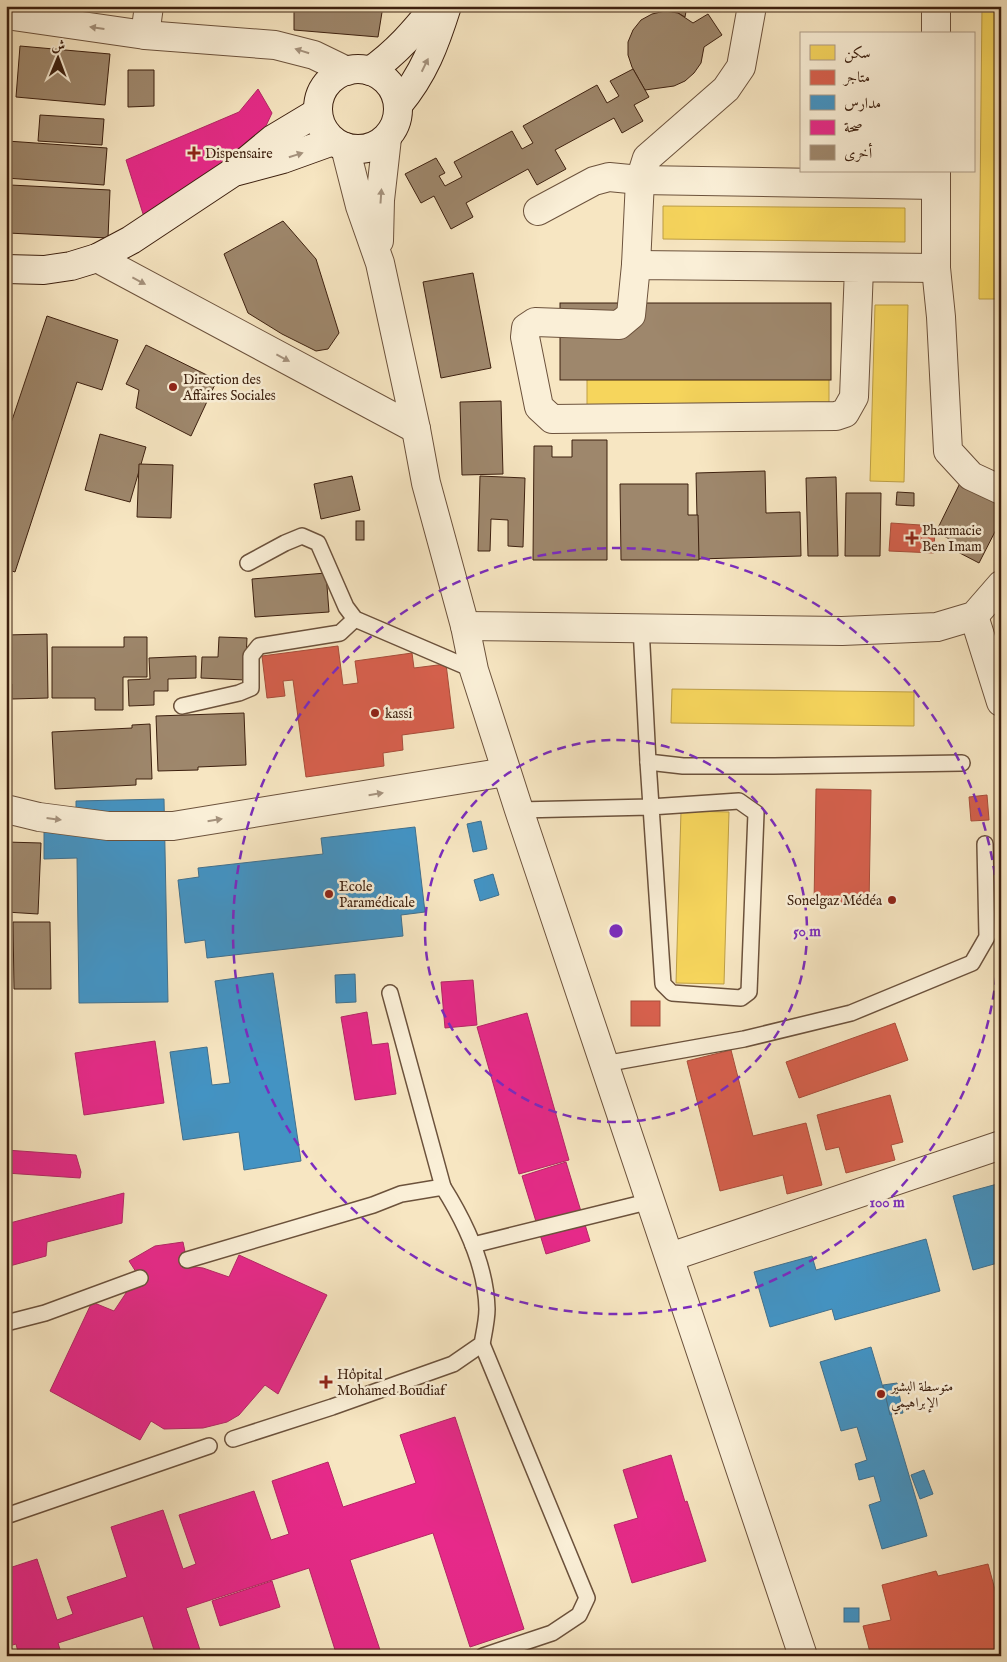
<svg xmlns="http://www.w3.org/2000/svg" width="1007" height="1662" viewBox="0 0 1007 1662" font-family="'IM FELL English',Amiri,serif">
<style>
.homes{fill:#f6d55c;stroke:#be9f45}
.shops{fill:#d6604d;stroke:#a84d3a}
.schools{fill:#4393c3;stroke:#41708d}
.health{fill:#e7298a;stroke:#b42665}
.building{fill:#9e876c;stroke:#3d200f}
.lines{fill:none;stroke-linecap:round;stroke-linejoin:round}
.service-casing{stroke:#6c523c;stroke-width:18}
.minor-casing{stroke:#6c523c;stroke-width:30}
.tertiary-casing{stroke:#6c523c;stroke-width:30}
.secondary-casing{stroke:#3d200f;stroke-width:30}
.service{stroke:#faefd7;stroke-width:15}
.minor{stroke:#faefd7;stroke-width:28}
.tertiary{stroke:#faefd7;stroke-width:28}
.secondary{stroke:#faefd7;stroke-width:28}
.oneway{fill:#a5927d}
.ring{fill:none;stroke:#7b2cbf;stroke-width:2.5;stroke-dasharray:9 6}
.poi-dot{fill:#8f2418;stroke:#faefd7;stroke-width:2}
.labels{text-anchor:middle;stroke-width:5;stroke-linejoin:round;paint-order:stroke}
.poi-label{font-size:14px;fill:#3d200f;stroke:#faefd7;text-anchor:start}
.centre{fill:#7b2cbf;stroke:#faefd7;stroke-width:2.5}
.ring-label{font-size:15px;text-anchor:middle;font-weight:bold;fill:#7b2cbf;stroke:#faefd7;stroke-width:5;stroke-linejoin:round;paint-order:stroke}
</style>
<rect width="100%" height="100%" fill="#f7e6c2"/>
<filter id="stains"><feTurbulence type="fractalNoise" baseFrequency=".004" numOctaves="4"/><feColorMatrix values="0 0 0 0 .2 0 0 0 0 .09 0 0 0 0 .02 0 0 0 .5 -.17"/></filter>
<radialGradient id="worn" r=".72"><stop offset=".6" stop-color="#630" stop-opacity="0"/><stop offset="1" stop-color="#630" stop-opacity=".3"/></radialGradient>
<g class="homes">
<path d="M982,6H1001V299H979Z"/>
<path d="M663,206L905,208V242L663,239Z"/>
<path d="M875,305H908L904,482L870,481Z"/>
<path d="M587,375L829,378V411L587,409Z"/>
<path d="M672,689L914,692V726L671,723Z"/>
<path d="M681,811L729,812L724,984L676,983Z"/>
</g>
<g class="shops">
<path d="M891,523L935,526L934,553L889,551Z"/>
<path d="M338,646L343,685L358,683L355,661L412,653L414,668L446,664L454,728L402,735L403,750L383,753L384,766L306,777L293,680L283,681L285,696L267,698L262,656Z"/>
<path d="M816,789L871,790L869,904L814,903Z"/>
<path d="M987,795L989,820L971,821L969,797Z"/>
<rect x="631" y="1001" width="29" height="25"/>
<path d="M895,1023L908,1060L799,1098L786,1062Z"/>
<path d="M731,1050L753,1136L806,1123L822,1185L787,1194L783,1175L720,1191L687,1061Z"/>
<path d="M890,1095L903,1142L891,1145L895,1160L846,1173L839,1147L826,1150L817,1115Z"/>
<path d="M988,1564L1001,1612V1656H871L863,1626L891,1620L882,1585L936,1571L938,1576Z"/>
</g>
<g class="schools">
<path d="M164,799L168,1002L79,1003L77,858L44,859V809H76V801Z"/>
<path d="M481,821L487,849L473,852L467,824Z"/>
<path d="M415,827L425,912L401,915L403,936L207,958L205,940L185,943L178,880L199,877L198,868L323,854L321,838Z"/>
<path d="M493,874L499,895L480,901L474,880Z"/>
<path d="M273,973L301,1161L244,1170L239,1132L183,1140L170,1052L207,1047L212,1085L230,1083L215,981Z"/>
<path d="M355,974L356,1002L336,1003L335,975Z"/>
<path d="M1001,1183V1262L973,1270L953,1196Z"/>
<path d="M926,1239L940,1291L835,1320L832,1309L770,1327L754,1272L812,1256L816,1270Z"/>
<path d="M871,1347L927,1536L882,1549L869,1505L881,1501L874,1476L859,1480L855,1464L867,1460L857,1427L841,1431L820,1362Z"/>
<path d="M897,1383L903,1413L890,1415L883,1385Z"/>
<path d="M924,1470L933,1494L920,1499L911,1475Z"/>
<rect x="844" y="1608" width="15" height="14"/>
</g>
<g class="health">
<path d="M258,89L272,113L257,145L144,217L126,160L239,112Z"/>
<path d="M473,980L477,1025L445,1028L441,982Z"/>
<path d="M367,1012L372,1045L388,1043L396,1094L355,1100L341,1017Z"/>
<path d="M527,1013L569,1160L519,1174L477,1027Z"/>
<path d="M155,1041L164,1103L84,1115L75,1053Z"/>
<path d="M6,1150L76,1155L81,1172L80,1178L6,1173Z"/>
<path d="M566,1162L590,1241L546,1254L522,1176Z"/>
<path d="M124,1193L122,1223L47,1242L46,1256L6,1267V1224Z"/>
<path d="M183,1242L188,1266L203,1268L229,1277L239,1255L327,1295L278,1394L265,1385L239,1415L227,1422L203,1428L164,1429L151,1421L140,1440L50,1391L92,1302L114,1311L128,1290L140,1278L129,1261L155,1246Z"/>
<path d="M455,1417L524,1629L470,1647L433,1533L350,1560L382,1656H337L309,1568L186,1608L202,1656H156L143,1616L58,1643L62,1656H19L16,1644L6,1647V1569L37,1559L57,1620L73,1614L67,1597L127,1577L111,1527L163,1510L183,1569L196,1564L179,1515L254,1491L271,1540L289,1534L272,1481L328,1462L343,1507L416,1483L400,1435Z"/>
<path d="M671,1455L685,1502L687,1501L706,1561L632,1583L614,1525L638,1518L623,1470Z"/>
<path d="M272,1581L280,1607L220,1626L212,1601Z"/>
</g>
<g class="building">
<path d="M294,6H383L378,37L294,30Z"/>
<path d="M665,6H687L685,17L678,13L665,11Z"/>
<path d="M665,11L678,13L693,23L708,14L722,35L704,47L701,63L694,73L685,81L674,86L645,90L632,67L628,55V42L633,30L641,20L652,14Z"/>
<path d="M20,46L110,54L105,105L16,97Z"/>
<path d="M633,69L649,97L634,105L643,121L622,133L614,118L555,150L566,169L537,185L528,169L466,203L473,217L451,229L434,196L421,203L405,174L436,158L445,173L439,176L445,186L462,177L454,162L512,131L522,149L533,143L523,126L597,85L607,103L619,96L610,81Z"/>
<path d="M128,70H154V106L128,107Z"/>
<path d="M40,115L104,119L102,145L38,141Z"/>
<path d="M7,141L107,148L104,185L6,178Z"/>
<path d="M10,185L110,190L108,238L8,233Z"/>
<path d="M283,221L316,259L339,333L328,349L316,351L282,334L248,313L224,254Z"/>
<path d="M473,273L491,368L441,378L423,282Z"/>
<rect x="560" y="303" width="271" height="77"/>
<path d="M47,316L118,340L102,390L77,382L15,572L6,569V438Z"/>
<path d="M146,345L217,380L191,436L136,408L139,390L126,384Z"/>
<path d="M501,401L503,474L462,475L460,402Z"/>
<path d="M100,434L146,447L130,502L85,490Z"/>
<path d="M572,440H607V560H533L534,446H552V457H572Z"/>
<path d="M139,464L173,465L171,518L137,517Z"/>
<path d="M765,471L766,513L800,512L801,556L698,559L696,473Z"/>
<path d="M352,476L360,510L321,519L314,484Z"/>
<path d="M480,476L525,478L523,547L508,546V520L491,519L490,551H478Z"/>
<path d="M836,477L838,556H808L806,478Z"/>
<path d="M963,477L1001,496V520L979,563L954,550L957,543L936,532Z"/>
<path d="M620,484H688V515H698L699,560H621Z"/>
<path d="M897,492L914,493V506L896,505Z"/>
<path d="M846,493H881L880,556H845Z"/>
<rect x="356" y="521" width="8" height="19"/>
<path d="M326,573L329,612L255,617L252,579Z"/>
<path d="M47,634L48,698L12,699V684H6V635Z"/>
<path d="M124,637H147V677H123V710H95V698H52V647H124Z"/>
<path d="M219,637L247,638L245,680L201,678L202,657H218Z"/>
<path d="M196,656V678L168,679V691H154V705L129,706L128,680L150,679L149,658Z"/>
<path d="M244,713L246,765L198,767V770L158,771L156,716Z"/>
<path d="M150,724L152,779H136V785L55,789L52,732L132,728V725Z"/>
<path d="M6,842L41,843L38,914L6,912Z"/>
<path d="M13,922H50L51,989H14Z"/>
</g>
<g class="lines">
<defs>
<g id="service">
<path d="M248,563L285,543L302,536L318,543L346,607L355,619L474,670"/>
<path d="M641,627L648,762L683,766H774L962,763"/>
<path d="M182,706L239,693L251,688V656L259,646L340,633L355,619"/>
<path d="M519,810L650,807L739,801L756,813L749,992L741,998L672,993L663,984L648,762"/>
<path d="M390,993L443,1187"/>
<path d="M604,1064L744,1039L851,1013L972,963L987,937L985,844"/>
<path d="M473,1245L651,1201"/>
<path d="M187,1260L373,1205L401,1194L443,1187C465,1222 486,1267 487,1309C487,1320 484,1333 482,1344L453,1364L332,1407L233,1439"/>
<path d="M6,1323L45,1313L140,1278"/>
<path d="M482,1344L587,1598L579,1615L552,1633L483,1656"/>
<path d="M6,1516L209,1446"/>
</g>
<g id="minor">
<path d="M6,15L145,35L275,45L314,55L347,71"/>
<path d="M936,34V6"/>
<path d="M145,35L149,6"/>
<path d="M936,171V268L941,317L948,451L971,476L1001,490"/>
<path d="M538,211L594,181L609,177L640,180L936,185"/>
<path d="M97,258L416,429"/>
<path d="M636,265L640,180L647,158L726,89L741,67L752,6"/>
<path d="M859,268L854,397L845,413L836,416L552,419L539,407L525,337L526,328L535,322L619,325L631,315L636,265L936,268"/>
<path d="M974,616L1001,702"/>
<path d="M6,809L39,817L108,826H173L506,772"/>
<path d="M670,1257L1001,1145"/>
</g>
<g id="tertiary">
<path d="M345,147L360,206L380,263L416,429L426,483L465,626L474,670L519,810L803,1656"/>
<path d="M379,241L380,200L387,138"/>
<path d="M465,626L842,631L937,627L974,616L1001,585"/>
</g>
<g id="secondary">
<circle cx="358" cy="109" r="40"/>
<path d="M370,71C396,53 415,31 435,6"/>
<path d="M398,105C424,74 435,44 447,6"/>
<path d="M238,171L283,159L333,141"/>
<path d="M6,269L44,270L71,266L97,258L131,240L232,173L273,139L318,112"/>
</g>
</defs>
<use href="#service" class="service-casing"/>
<use href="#minor" class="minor-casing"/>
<use href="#tertiary" class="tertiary-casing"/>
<use href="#secondary" class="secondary-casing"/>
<use href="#service" class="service"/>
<use href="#minor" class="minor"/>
<use href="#tertiary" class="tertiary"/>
<use href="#secondary" class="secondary"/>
</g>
<defs><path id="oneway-solid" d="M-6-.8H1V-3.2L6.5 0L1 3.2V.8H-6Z" transform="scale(1.25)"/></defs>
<g class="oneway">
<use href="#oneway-solid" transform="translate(97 28) rotate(-172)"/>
<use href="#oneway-solid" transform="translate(302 51) rotate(-162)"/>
<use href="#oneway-solid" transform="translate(425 65) rotate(-64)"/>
<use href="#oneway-solid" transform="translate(296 155) rotate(-18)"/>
<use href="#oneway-solid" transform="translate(381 196) rotate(-86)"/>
<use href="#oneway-solid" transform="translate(139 281) rotate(28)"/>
<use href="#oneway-solid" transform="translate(283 358) rotate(28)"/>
<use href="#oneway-solid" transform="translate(376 794) rotate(-9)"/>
<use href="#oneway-solid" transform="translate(54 819) rotate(7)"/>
<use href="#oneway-solid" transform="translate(215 820) rotate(-9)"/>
</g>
<g class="ring">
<circle cx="616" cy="931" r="191"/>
<circle cx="616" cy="931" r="383"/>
</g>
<g class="poi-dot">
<path d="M191.5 145.5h5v5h5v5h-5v5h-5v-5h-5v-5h5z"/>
<circle cx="173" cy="387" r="5"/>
<path d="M909.5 530.5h5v5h5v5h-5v5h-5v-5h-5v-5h5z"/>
<circle cx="375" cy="713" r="5"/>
<circle cx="329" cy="894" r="5"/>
<circle cx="892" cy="900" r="5"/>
<path d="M323.5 1374.5h5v5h5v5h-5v5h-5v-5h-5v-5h5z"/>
<circle cx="881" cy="1394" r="5"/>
</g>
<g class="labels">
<g class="poi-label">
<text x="205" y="158">Dispensaire</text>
<text x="183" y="384">Direction des<tspan x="183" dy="16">Affaires Sociales</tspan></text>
<text x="922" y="535">Pharmacie<tspan x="922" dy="16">Ben Imam</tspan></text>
<text x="385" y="718">kassi</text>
<text x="339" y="891">Ecole<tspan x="339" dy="16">Paramédicale</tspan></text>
<text x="882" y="905" text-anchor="end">Sonelgaz Médéa</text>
<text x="337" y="1379">Hôpital<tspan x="337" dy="16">Mohamed Boudiaf</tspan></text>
<text x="891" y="1391">متوسطة البشير<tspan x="891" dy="16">الإبراهيمي</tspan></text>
</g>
</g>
<circle cx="616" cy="931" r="8" class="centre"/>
<g class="ring-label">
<text x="807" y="936">50 m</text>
<text x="887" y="1207">100 m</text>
</g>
<rect width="1007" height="1662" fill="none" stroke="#f7e6c2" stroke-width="25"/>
<rect x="8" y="8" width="992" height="1647" fill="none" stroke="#3d200f" stroke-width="2.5"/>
<rect x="12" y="12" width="982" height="1637" fill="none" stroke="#3d200f"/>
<rect x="800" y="32" width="175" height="140" fill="#faefd7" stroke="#ae9c87"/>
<rect x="810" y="45" width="25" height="15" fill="#f6d55c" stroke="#ae9c87"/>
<text x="844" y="58" font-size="15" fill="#3d200f">سكن</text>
<rect x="810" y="70" width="25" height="15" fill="#d6604d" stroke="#ae9c87"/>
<text x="844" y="82" font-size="15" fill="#3d200f">متاجر</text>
<rect x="810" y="95" width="25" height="15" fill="#4393c3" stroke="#ae9c87"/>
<text x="844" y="108" font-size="15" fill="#3d200f">مدارس</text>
<rect x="810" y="120" width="25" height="15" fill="#e7298a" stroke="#ae9c87"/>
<text x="844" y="132" font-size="15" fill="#3d200f">صحة</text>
<rect x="810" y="145" width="25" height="15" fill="#9e876c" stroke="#ae9c87"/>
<text x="844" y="158" font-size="15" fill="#3d200f">أخرى</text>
<g transform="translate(58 58) rotate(1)" stroke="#faefd7" stroke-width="4" paint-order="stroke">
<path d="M0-4L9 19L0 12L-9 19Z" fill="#3d200f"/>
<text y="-8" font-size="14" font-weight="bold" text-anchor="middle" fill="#3d200f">ش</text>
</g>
<rect width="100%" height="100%" filter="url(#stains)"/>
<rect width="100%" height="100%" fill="url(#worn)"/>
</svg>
